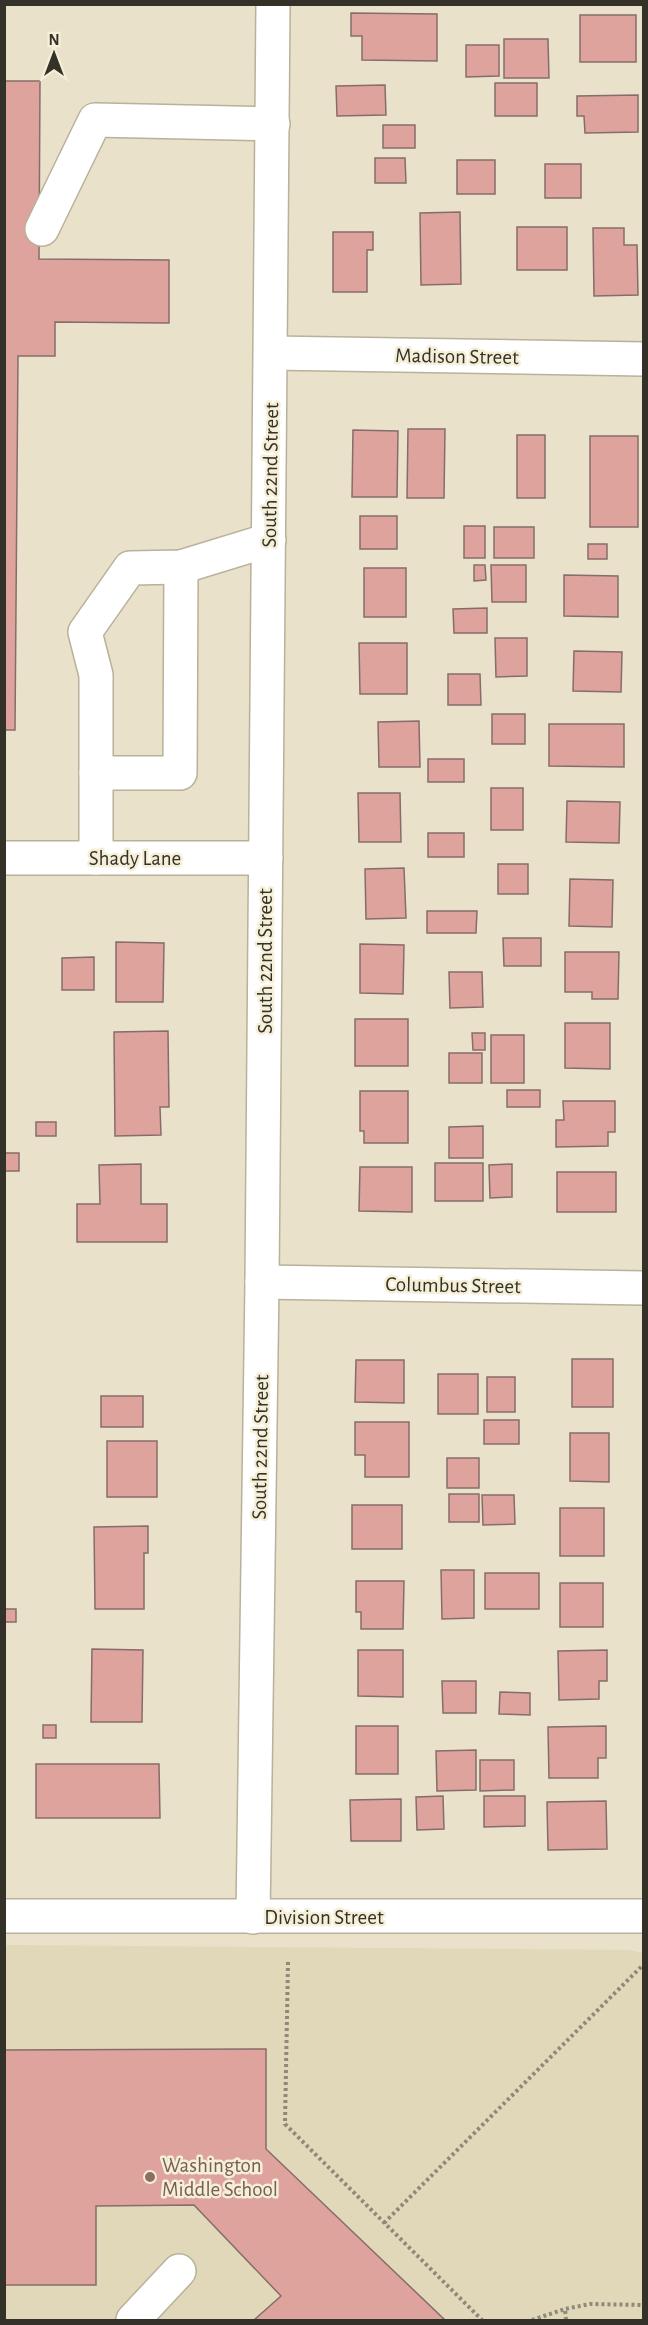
<svg xmlns="http://www.w3.org/2000/svg" width="648" height="2325" viewBox="0 0 648 2325" font-family="'Alegreya Sans',sans-serif">
<style>
.built{fill:#e1d7b9}
.building{fill:#dea39c;stroke:#866d6a;stroke-width:1.5}
.lines{fill:none;stroke-linecap:round;stroke-linejoin:round}
.minor-casing{stroke:#b8b19b;stroke-width:36}
.path{stroke:#8f8979;stroke-width:4;stroke-dasharray:3 3;stroke-linecap:butt}
.minor{stroke:#fff;stroke-width:33}
.education-dot{fill:#8d6e63;stroke:#f6efd7;stroke-width:2}
.labels{text-anchor:middle;stroke-width:5;stroke-linejoin:round;paint-order:stroke}
.street-label{font-size:21px;fill:#343128;stroke:#f6efd7}
.education-label{font-size:21px;fill:#785e54;stroke:#f6efd7;text-anchor:start}
</style>
<rect width="100%" height="100%" fill="#e9e1ca"/>
<path class="built" d="M5,1945L629,1950L643,1953V2320H5Z"/>
<g class="building">
<path d="M351,13L437,14V61L362,60V36H351Z"/>
<rect x="580" y="15" width="56" height="47"/>
<path d="M504,39H548L549,78H504Z"/>
<path d="M466,45H499V76L466,77Z"/>
<path d="M4,81H40L39,259L169,260V323L55,322V356H18L15,730H4Z"/>
<rect x="495" y="83" width="42" height="33"/>
<path d="M385,85L386,115L337,116L336,86Z"/>
<path d="M638,95V132L585,133L584,116H577V96Z"/>
<rect x="383" y="125" width="32" height="23"/>
<path d="M375,158H405L406,183H375Z"/>
<rect x="457" y="160" width="38" height="34"/>
<rect x="545" y="164" width="36" height="34"/>
<path d="M460,212L461,284L421,285L420,213Z"/>
<rect x="517" y="227" width="50" height="43"/>
<path d="M593,228H624V245H637L638,295L594,296Z"/>
<path d="M333,232H373V250H367V292H333Z"/>
<path d="M408,429H445L444,498H407Z"/>
<path d="M353,430L398,431L397,497H352Z"/>
<rect x="517" y="435" width="28" height="63"/>
<rect x="590" y="436" width="48" height="91"/>
<rect x="360" y="516" width="37" height="33"/>
<rect x="464" y="526" width="21" height="32"/>
<rect x="494" y="527" width="40" height="31"/>
<rect x="588" y="544" width="19" height="15"/>
<path d="M474,565H485L486,580L474,581Z"/>
<path d="M491,565H526V602H492Z"/>
<rect x="364" y="568" width="42" height="49"/>
<path d="M564,575L618,576V617L564,616Z"/>
<path d="M487,608V633H454L453,609Z"/>
<path d="M495,638H527V676L496,677Z"/>
<path d="M359,643H407V694H360Z"/>
<path d="M574,651L622,652L621,692L573,691Z"/>
<path d="M448,674H480L481,705H448Z"/>
<rect x="492" y="714" width="33" height="30"/>
<path d="M419,721L420,767H379L378,722Z"/>
<path d="M549,724H624V767L549,766Z"/>
<rect x="428" y="759" width="36" height="23"/>
<rect x="491" y="788" width="32" height="42"/>
<path d="M358,793H400L401,842H359Z"/>
<path d="M567,801L620,802L619,843L566,842Z"/>
<rect x="428" y="833" width="36" height="24"/>
<rect x="498" y="864" width="30" height="30"/>
<path d="M404,868L406,918L366,919L365,869Z"/>
<path d="M570,879L613,880L612,927L569,926Z"/>
<path d="M427,911H477L476,933H427Z"/>
<path d="M503,938H541V966H504Z"/>
<path d="M116,942L164,943L163,1002H116Z"/>
<path d="M360,944L404,945L403,994L360,993Z"/>
<path d="M565,952H619L618,999H592V992H565Z"/>
<path d="M94,957V990H62V958Z"/>
<path d="M449,972H482L483,1007L450,1008Z"/>
<rect x="355" y="1019" width="53" height="47"/>
<path d="M565,1023H610V1069L565,1068Z"/>
<path d="M168,1031L169,1107H160L161,1135L115,1136L114,1032Z"/>
<path d="M472,1033H485V1050H473Z"/>
<rect x="491" y="1035" width="33" height="48"/>
<rect x="449" y="1053" width="33" height="30"/>
<rect x="507" y="1090" width="33" height="17"/>
<path d="M360,1091H408V1143H364V1131H360Z"/>
<path d="M563,1101H615V1132H608V1146L556,1147V1120H564Z"/>
<rect x="36" y="1122" width="20" height="14"/>
<path d="M483,1126V1158H449V1127Z"/>
<rect x="4" y="1153" width="15" height="18"/>
<rect x="435" y="1163" width="48" height="38"/>
<path d="M141,1164V1204H167V1242H77V1204H100L99,1165Z"/>
<path d="M512,1164V1197L490,1198L489,1165Z"/>
<path d="M360,1167H412V1212L359,1211Z"/>
<rect x="557" y="1172" width="59" height="40"/>
<rect x="572" y="1359" width="41" height="48"/>
<path d="M356,1360H404V1403L355,1402Z"/>
<rect x="438" y="1374" width="40" height="40"/>
<rect x="487" y="1377" width="28" height="35"/>
<rect x="101" y="1396" width="42" height="31"/>
<rect x="484" y="1420" width="35" height="24"/>
<path d="M355,1422H409V1477H365V1455H355Z"/>
<path d="M570,1433H609V1482L570,1481Z"/>
<rect x="107" y="1441" width="50" height="56"/>
<rect x="447" y="1458" width="32" height="30"/>
<rect x="449" y="1494" width="30" height="28"/>
<path d="M482,1495H514L515,1524L483,1525Z"/>
<rect x="352" y="1505" width="50" height="44"/>
<rect x="560" y="1508" width="44" height="48"/>
<path d="M148,1526V1553H144V1609H95L94,1527Z"/>
<path d="M441,1570H474V1618L442,1619Z"/>
<rect x="485" y="1573" width="54" height="36"/>
<path d="M356,1581H404L403,1629H361V1612H356Z"/>
<rect x="560" y="1583" width="43" height="44"/>
<rect x="4" y="1609" width="12" height="13"/>
<path d="M92,1649L143,1650L142,1722H91Z"/>
<path d="M358,1650H403V1697L358,1696Z"/>
<path d="M607,1650V1681H599V1699L559,1700L558,1651Z"/>
<path d="M442,1681H476V1713H443Z"/>
<path d="M500,1692L530,1693V1715L499,1714Z"/>
<rect x="43" y="1725" width="13" height="13"/>
<rect x="356" y="1726" width="42" height="48"/>
<path d="M606,1726V1758H598V1778H549L548,1727Z"/>
<path d="M476,1750V1790L437,1791L436,1751Z"/>
<path d="M480,1760H514V1790L480,1791Z"/>
<path d="M36,1764H159L160,1818H36Z"/>
<path d="M443,1796L444,1829L417,1830L416,1797Z"/>
<path d="M484,1796H525V1826L484,1827Z"/>
<path d="M401,1799V1841H351L350,1800Z"/>
<path d="M606,1801L607,1849L548,1850L547,1802Z"/>
<path d="M266,2049V2149L445,2320H254L281,2296L194,2205L96,2206V2285H4V2050Z"/>
</g>
<g class="lines">
<defs>
<g id="minor">
<path d="M42,229L95,120L273,124"/>
<path d="M271,353L644,359"/>
<path d="M96,773H180L181,567"/>
<path d="M4,858H266"/>
<path d="M96,858V675L85,632L130,568L181,567L269,540"/>
<path d="M262,1282L644,1288"/>
<path d="M4,1916H644"/>
<path d="M253,1917L262,1282L273,4"/>
<path d="M133,2320L179,2271"/>
</g>
</defs>
<use href="#minor" class="minor-casing"/>
<g class="path">
<path d="M288,1962L285,2124L482,2320"/>
<path d="M384,2223L644,1964"/>
<path d="M532,2320L565,2309"/>
<path d="M566,2320L565,2309L590,2304L644,2305"/>
</g>
<use href="#minor" class="minor"/>
</g>
<circle class="education-dot" cx="150" cy="2177" r="6"/>
<g class="labels">
<g class="street-label">
<text transform="translate(457 356) rotate(1)" y="7">Madison Street</text>
<text transform="translate(270 475) rotate(-89)" y="7">South 22nd Street</text>
<text x="135" y="865">Shady Lane</text>
<text transform="translate(265 961) rotate(-90)" y="7">South 22nd Street</text>
<text transform="translate(453 1285) rotate(1)" y="7">Columbus Street</text>
<text transform="translate(260 1447) rotate(-89)" y="7">South 22nd Street</text>
<text x="324" y="1924">Division Street</text>
</g>
<g class="education-label">
<text x="162" y="2172">Washington<tspan x="162" dy="24">Middle School</tspan></text>
</g>
</g>
<rect width="648" height="2325" fill="none" stroke="#343128" stroke-width="12"/>
<g transform="translate(54 54)" stroke="#f6efd7" stroke-width="4.5" paint-order="stroke">
<path d="M0-4.5L10 22L0 15L-10 22Z" fill="#343128"/>
<text y="-9" font-size="16" font-weight="bold" text-anchor="middle" fill="#343128">N</text>
</g>
</svg>
